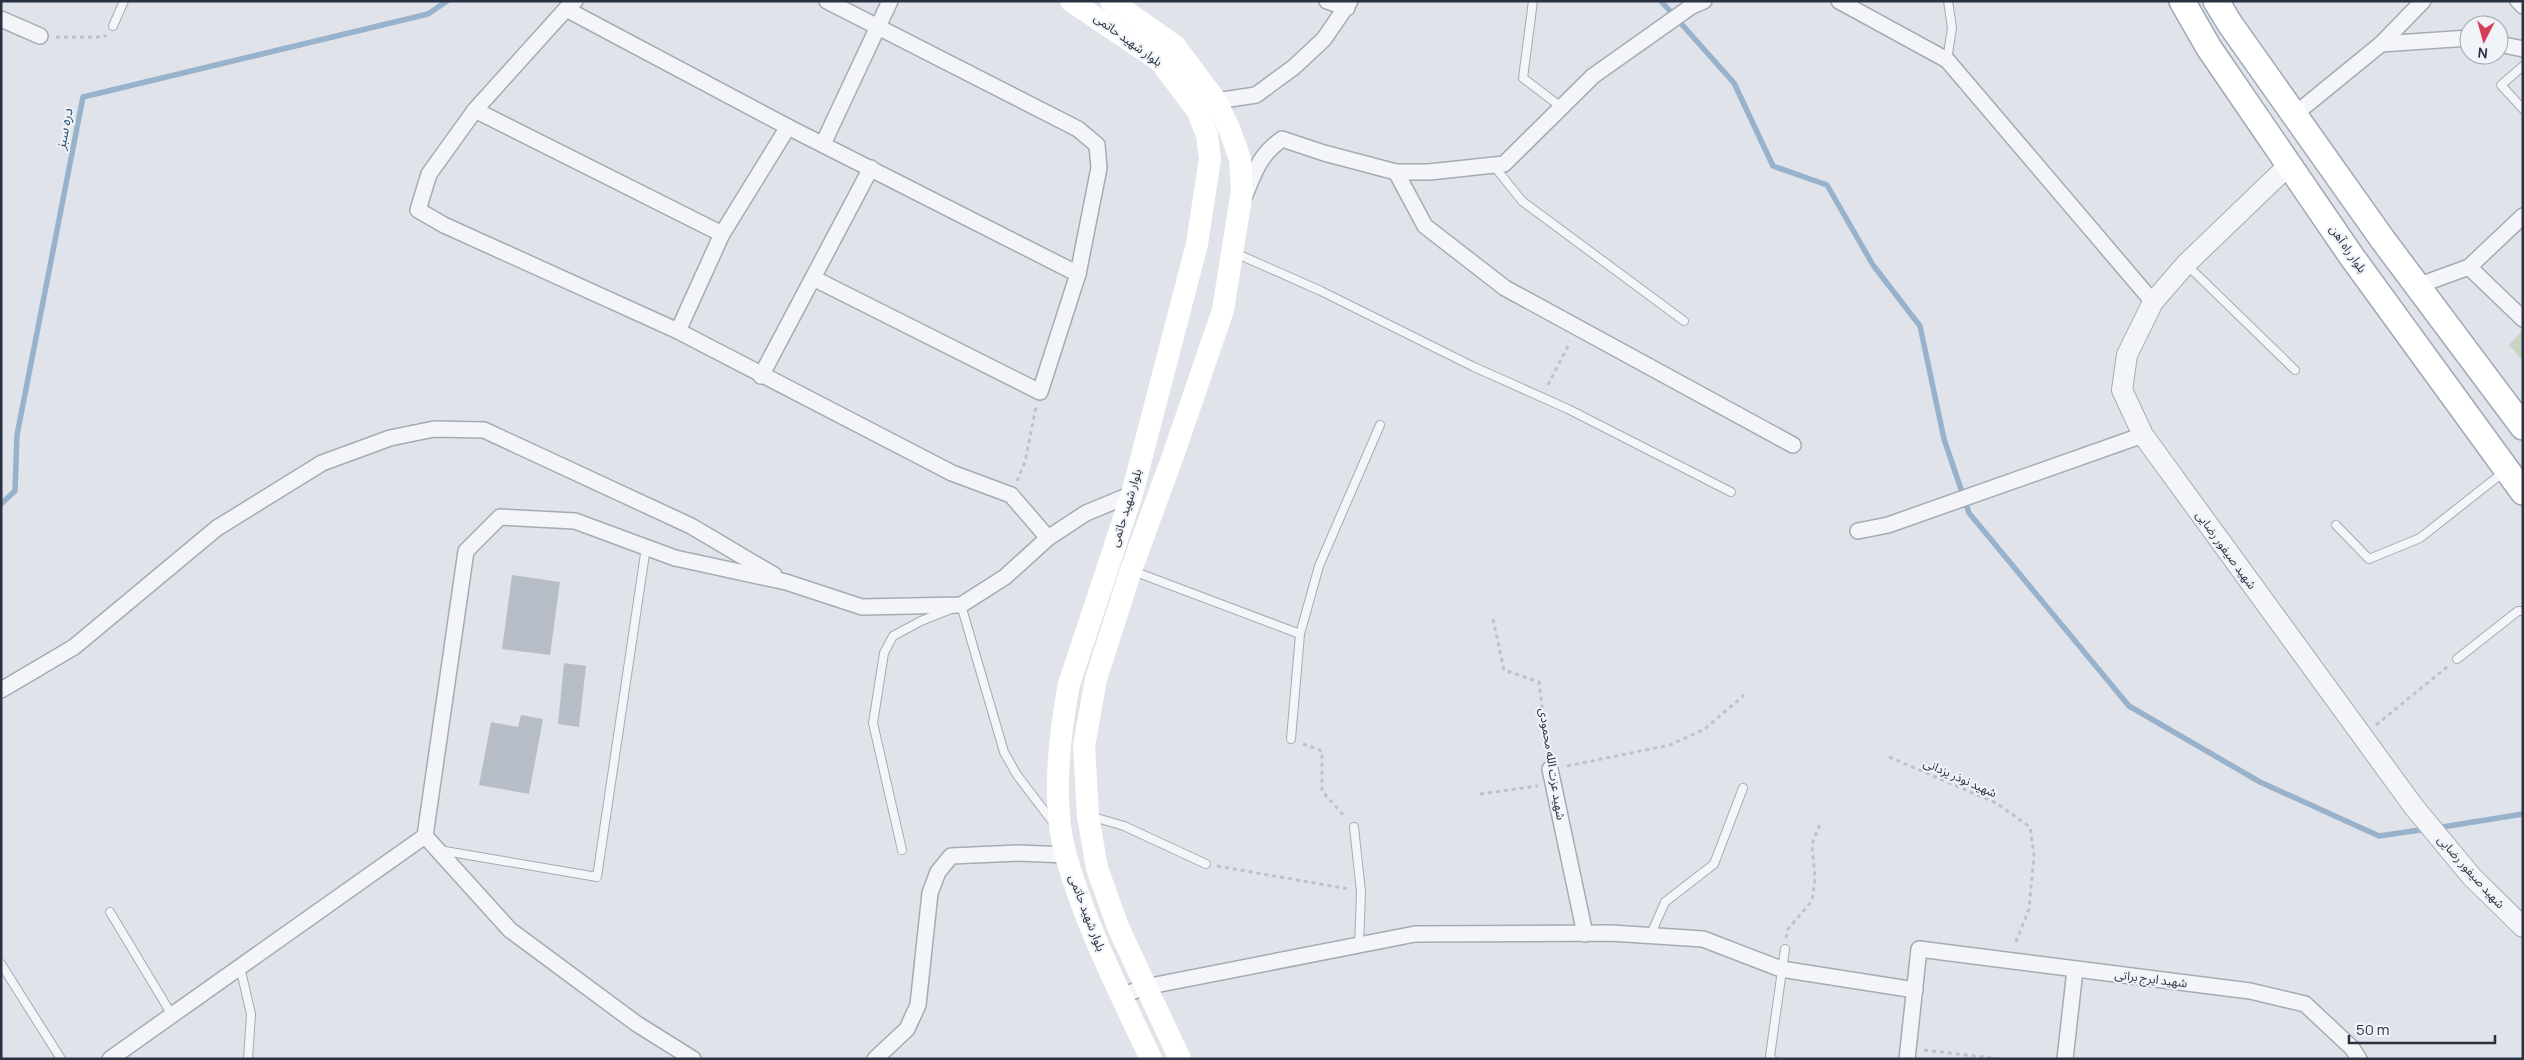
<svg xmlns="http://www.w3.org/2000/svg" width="2524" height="1060" viewBox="0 0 2524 1060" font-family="Manrope,'Noto Sans Arabic',sans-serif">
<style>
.green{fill:#c6d4c1}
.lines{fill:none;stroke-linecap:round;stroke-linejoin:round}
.stream{stroke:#99b2cc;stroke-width:5.5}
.building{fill:#b7bdc7}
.service-casing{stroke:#a5abb4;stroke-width:10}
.minor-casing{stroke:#a5abb4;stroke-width:18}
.tertiary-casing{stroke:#a5abb4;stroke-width:22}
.primary-casing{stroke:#9fa8b6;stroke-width:28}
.path{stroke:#bec2c9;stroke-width:3;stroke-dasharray:4 4;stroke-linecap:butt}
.service{stroke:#f3f5f8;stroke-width:8}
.minor{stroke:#f3f5f8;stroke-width:15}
.tertiary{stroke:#f3f5f8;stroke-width:20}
.secondary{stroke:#fff;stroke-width:22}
.primary{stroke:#fff;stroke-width:25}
.labels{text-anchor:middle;stroke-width:4;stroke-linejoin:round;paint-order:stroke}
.street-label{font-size:12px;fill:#283242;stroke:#f0f3f7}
.water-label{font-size:14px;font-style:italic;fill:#305179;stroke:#f0f3f7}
</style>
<rect width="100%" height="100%" fill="#e0e4ea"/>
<path class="green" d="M2523,330V361L2509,345Z"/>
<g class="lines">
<g class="stream">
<path d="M1661,1L1734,83L1773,166L1827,185L1873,265L1920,326L1944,439L1969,513L2129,706L2260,782L2379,836L2427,829"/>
<path d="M1,504L15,491L17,435L83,97L428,14L447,1"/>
<path d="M2436,828L2523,814"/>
</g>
</g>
<g class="building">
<path d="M512,575L560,582L550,655L502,649Z"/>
<path d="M564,663L586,666L579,727L558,724Z"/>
<path d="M521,715L543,719L529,794L479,785L491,722L518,727Z"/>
</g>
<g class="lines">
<defs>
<g id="service">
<path d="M1533,1L1523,78L1561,107"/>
<path d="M113,26L124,1"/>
<path d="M1947,60L1952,28L1948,1"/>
<path d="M2523,66L2501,85L2523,109"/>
<path d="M1494,166L1522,201L1684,321"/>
<path d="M1235,253L1321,291L1474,367L1568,409L1731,492"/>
<path d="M2187,265L2295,370"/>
<path d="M2336,525L2369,559L2420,538L2505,471"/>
<path d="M1133,571L1300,634"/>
<path d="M2457,659L2518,611H2523"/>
<path d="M1291,739L1300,634L1319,566L1380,425"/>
<path d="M1090,816L1124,826L1206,864"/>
<path d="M1354,827L1361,892L1359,946"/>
<path d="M439,850L597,877L646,547"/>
<path d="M902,850L873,723L884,653L893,636L921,621L961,605L1004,752L1017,775L1052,821"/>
<path d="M110,912L172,1015"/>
<path d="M1650,936L1665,902L1714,864L1743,788"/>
<path d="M1,964L61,1059"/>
<path d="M240,967L251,1014L248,1059"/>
<path d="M1772,1059L1770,1056L1785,949"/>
</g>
<g id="minor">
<path d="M575,1L566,9L475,110L429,174L418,210L444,225L678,331L952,473L1011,495L1048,538"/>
<path d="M1327,1L1347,8"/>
<path d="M1839,1L1947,60L2153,302"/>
<path d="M2518,1L2523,6"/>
<path d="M566,9L788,127L1078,274"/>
<path d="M1,19L40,36"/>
<path d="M2381,44L2423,1"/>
<path d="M2499,44L2523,49"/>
<path d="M1216,101L1256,95L1294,67L1324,39L1350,1"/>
<path d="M475,110L722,234"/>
<path d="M2294,115L2381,44L2469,38"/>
<path d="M823,144L890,1"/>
<path d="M1396,172L1425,226L1505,288L1793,445"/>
<path d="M1245,195C1256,169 1259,156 1282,139L1324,153L1396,172H1429L1504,164L1593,76L1692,6L1704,1"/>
<path d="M2469,267L2523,319"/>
<path d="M813,278L1040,392L1078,274L1099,168L1097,145L1078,129L827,1"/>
<path d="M2417,286L2469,267L2523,216"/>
<path d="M678,331L722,234L788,127"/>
<path d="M761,376L871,168"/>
<path d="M1858,531L1888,525L2143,435"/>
<path d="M1,690L74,647L217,528L322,463L390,438L434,429L484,430L691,526L774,575"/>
<path d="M1550,769L1585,934"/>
<path d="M425,836L510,930L637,1024L693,1059"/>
<path d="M1121,996L1145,987L1415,934L1611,933L1703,939L1781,969L1915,990"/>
<path d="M110,1059L425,836L466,551L500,517L575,521L675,558L786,582L862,607L961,605L1005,577L1048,538L1086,513L1132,494"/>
<path d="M875,1059L907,1029L918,1005L930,893L938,872L951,856L1019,853L1066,855"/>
<path d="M1907,1059L1919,949L2250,991L2305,1004L2352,1048L2359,1059"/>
<path d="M2065,1059L2075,970"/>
</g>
<path id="tertiary" d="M2290,164L2186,264L2153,302L2127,355L2122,390L2143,435L2414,807L2472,877L2523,927"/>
<g id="primary">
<path d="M2182,1L2209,48L2352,257L2523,492"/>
<path d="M2216,1L2230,24L2383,240L2523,427"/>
</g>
</defs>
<use href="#service" class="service-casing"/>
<use href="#minor" class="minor-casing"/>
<use href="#tertiary" class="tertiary-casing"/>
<use href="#primary" class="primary-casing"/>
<g class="path">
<path d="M56,37H104L106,35"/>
<path d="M1548,385L1570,342"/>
<path d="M1017,481L1025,462L1036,407"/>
<path d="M1493,619L1504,670L1539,682L1548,753"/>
<path d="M2376,725L2447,667"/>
<path d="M1303,744L1322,751V791L1345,817"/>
<path d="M1889,757L1996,803L2030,827L2034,856L2029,909L2015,944"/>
<path d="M1567,766L1670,745L1705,729L1744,695"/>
<path d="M1480,794L1538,786"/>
<path d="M1217,866L1349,889"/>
<path d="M1786,938L1788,929L1812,901L1815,879L1812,844L1821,822"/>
<path d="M1924,1050L2000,1059"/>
</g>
<use href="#service" class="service"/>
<use href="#minor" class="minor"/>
<use href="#tertiary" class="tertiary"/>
<g class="secondary">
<path d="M1071,1L1160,61L1197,110L1207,135L1210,159L1197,244L1132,494L1069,684C1059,737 1051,803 1066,856C1086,927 1120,993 1151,1059"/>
<path d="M1111,1L1175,46L1216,101L1229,128L1240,159L1242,191L1223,310L1174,453L1131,570L1096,679L1084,746L1088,816L1097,868L1118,927L1180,1059"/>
</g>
<use href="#primary" class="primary"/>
</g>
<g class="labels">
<g class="street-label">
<text transform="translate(1128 40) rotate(36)" y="4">بلوار شهید حاتمی</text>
<text transform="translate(2348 249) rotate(55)" y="4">بلوار راه آهن</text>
<text transform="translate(1126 508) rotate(-73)" y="4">بلوار شهید حاتمی</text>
<text transform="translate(2226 550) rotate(54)" y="4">شهید صیفور رضایی</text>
<text transform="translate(1552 764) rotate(81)" y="4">شهید عزت الله محمودی</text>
<text transform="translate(1960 778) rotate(24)" y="4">شهید نوذر یزدانی</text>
<text transform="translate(2471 872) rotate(48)" y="4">شهید صیفور رضایی</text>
<text transform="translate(1087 913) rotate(69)" y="4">بلوار شهید حاتمی</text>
<text transform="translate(2151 979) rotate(7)" y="4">شهید ایرج براتی</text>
</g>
<g class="water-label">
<text transform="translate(64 129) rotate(-79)" y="5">دره سبز</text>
</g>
</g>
<rect width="2524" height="1060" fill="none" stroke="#283242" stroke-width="5"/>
<g transform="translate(2484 40) rotate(186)"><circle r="24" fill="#f0f3f7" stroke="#a0a6af"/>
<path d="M0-4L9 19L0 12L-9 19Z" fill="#d53f57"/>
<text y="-8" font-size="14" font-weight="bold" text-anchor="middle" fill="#283242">N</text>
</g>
<path d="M2349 1035v8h146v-8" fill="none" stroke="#283242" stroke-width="2.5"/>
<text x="2356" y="1035" font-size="15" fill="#283242" stroke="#f0f3f7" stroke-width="4" paint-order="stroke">50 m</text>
</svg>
